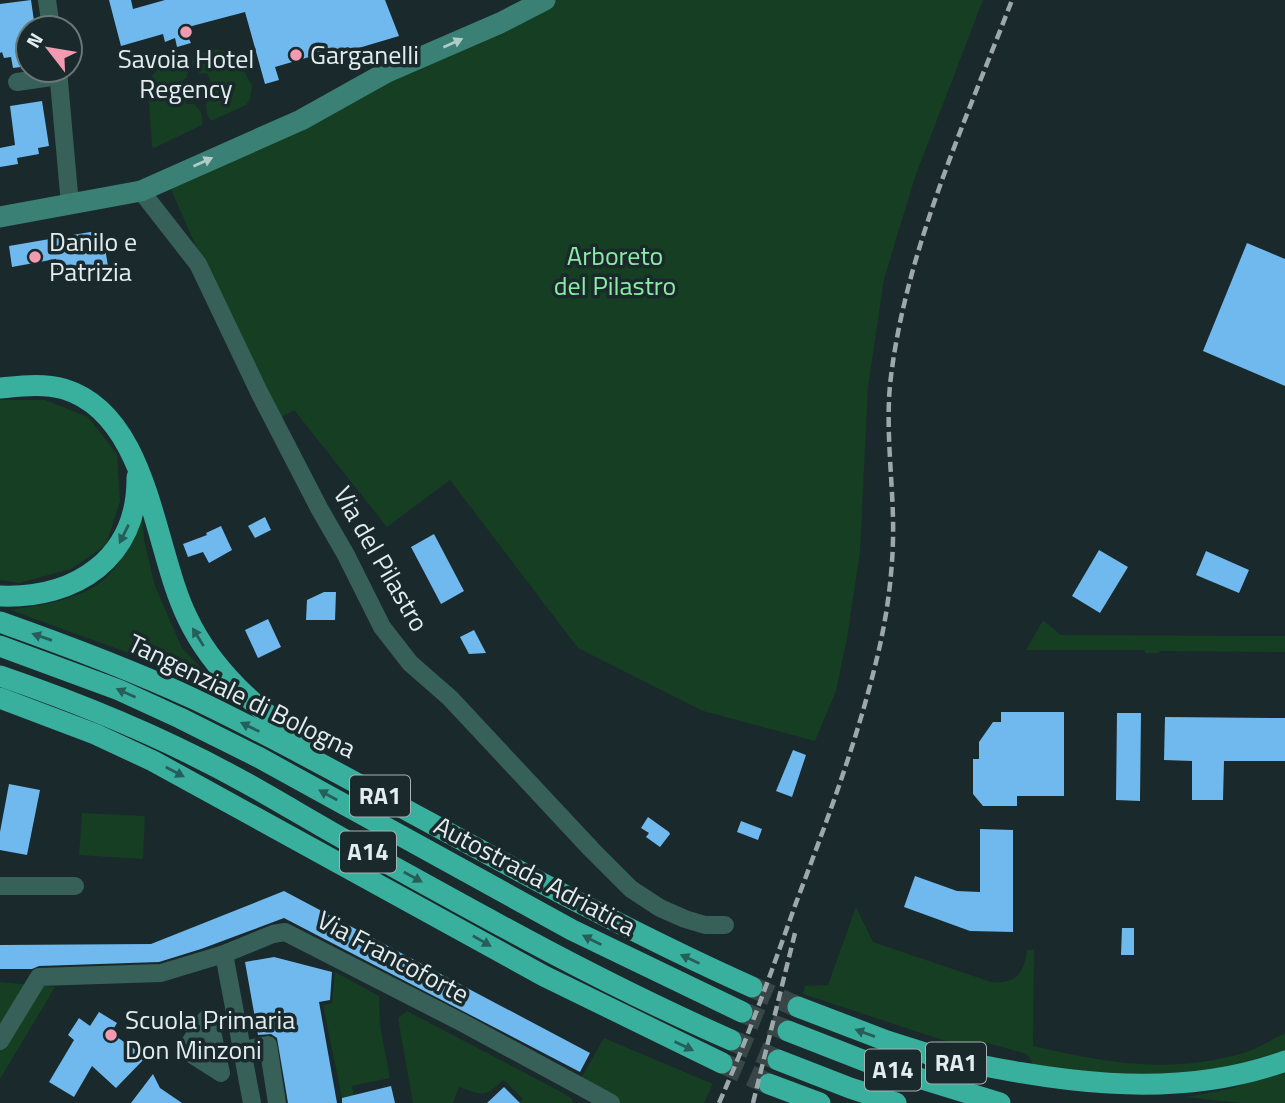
<svg xmlns="http://www.w3.org/2000/svg" width="1285" height="1103" viewBox="0 0 1285 1103" font-family="'Titillium Web',sans-serif">
<style>
.green{fill:#163e22}
.building{fill:#6fb9ef}
.lines{fill:none;stroke-linecap:round;stroke-linejoin:round}
.highway-tunnel{stroke:#384648;stroke-width:21;stroke-dasharray:21 10;stroke-linecap:butt}
.street{stroke:#376058;stroke-width:18}
.secondary{stroke:#3a8074;stroke-width:21}
.highway{stroke:#39af9e;stroke-width:21}
.rail{stroke:#9da8aa;stroke-width:4.5;stroke-dasharray:10 5;stroke-linecap:butt}
.oneway{fill:#b0ccc9}
.oneway2{fill:#265f59}
.poi-dot{fill:#f29ab0;stroke:#1a292b;stroke-width:2.5}
.labels{text-anchor:middle;stroke-width:7;stroke-linejoin:round;paint-order:stroke}
.shield{fill:#1a292b;stroke:#a7b2b4;stroke-width:2}
.shield-label{font-size:24px;font-weight:bold;fill:#e3ecee}
.poi-label{font-size:26px;fill:#e3ecee;stroke:#1a292b;text-anchor:start}
.park-label{font-size:26px;fill:#8beca3;stroke:#1a292b}
.street-label{font-size:26px;fill:#e3ecee;stroke:#1a292b}
</style>
<rect width="100%" height="100%" fill="#1a292b"/>
<g class="green">
<path d="M557,0H983L915,177L884,279L868,387L860,552L847,638L836,691L815,741L703,711L578,648L450,480L387,527L294,410L280,418L197,249L170,187Z"/>
<path d="M214,49C234,50 243,70 252,85L250,99L246,105L211,121L207,115L206,104L210,98L216,96L207,73L200,74L191,63L194,57Z"/>
<path d="M183,58L189,70L186,78L179,83L186,104H194C201,110 204,116 202,125L154,148L152,146L148,86C153,69 165,60 183,58Z"/>
<path d="M0,400H45L88,417L117,454L120,501L106,545L71,569L19,583L0,580Z"/>
<path d="M142,515L144,540L155,586L182,648L232,700L137,656L10,610C42,605 82,600 107,577C124,561 133,536 142,515Z"/>
<path d="M1043,620L1061,635L1285,636V652L1160,651L1159,653H1145V650H1026Z"/>
<path d="M82,813L145,816L143,859L79,855Z"/>
<path d="M856,907L873,942L991,982C1016,984 1024,974 1027,950H1034L1033,1046C1107,1063 1172,1075 1246,1052C1259,1048 1272,1039 1285,1033V1054L1166,1083L1034,1066L1027,1054L987,1043L973,1050L803,994L805,986L828,985Z"/>
<path d="M335,972L379,996L380,1025L390,1078L352,1086L355,1103H343L323,1005L332,1003Z"/>
<path d="M0,982L55,987L0,1079Z"/>
<path d="M407,1011L565,1094L572,1099L573,1103H519L523,1099L504,1080C484,1097 484,1096 459,1087L453,1103H413L398,1018Z"/>
<path d="M604,1038L713,1084L704,1103H618L580,1080Z"/>
<path d="M1285,1071V1103H1242L1185,1097L1230,1089Z"/>
</g>
<g class="building">
<path d="M31,0L35,28H28V66L13,68L11,57L4,58L2,52L0,53V4Z"/>
<path d="M109,0H131L133,9L165,0H385L399,36L325,58L323,53L275,67L279,80L265,84L245,12L192,26L193,34L188,37L191,43L177,47L175,38L165,42L163,34L121,46Z"/>
<path d="M42,101L49,146L38,148L39,154L17,158L18,164L0,167V148L15,145L10,106Z"/>
<path d="M102,230L108,266L58,274L56,259L12,267L9,246Z"/>
<path d="M1247,243L1285,259V386L1203,351Z"/>
<path d="M265,517L271,530L255,538L248,526Z"/>
<path d="M221,526L232,550L209,563L203,552L188,557L183,544L207,535L206,533Z"/>
<path d="M434,534L464,591L441,604L411,547Z"/>
<path d="M1099,550L1128,567L1100,613L1072,596Z"/>
<path d="M1206,551L1249,570L1239,593L1196,575Z"/>
<path d="M324,592H336L335,620H306L307,600Z"/>
<path d="M268,619L281,647L258,658L245,630Z"/>
<path d="M474,630L486,653L469,654L460,637Z"/>
<path d="M1001,712H1064V796H1017V806H983L973,794V759H979V742L993,722H1001Z"/>
<path d="M1117,713H1141L1140,801L1116,800Z"/>
<path d="M1165,717L1285,718V761H1224L1223,800H1192V761L1164,760Z"/>
<path d="M793,750L806,755L792,797L776,791Z"/>
<path d="M9,784L40,790L27,855L0,850V832Z"/>
<path d="M648,817L669,832L670,834L660,847L646,837L649,833L641,828Z"/>
<path d="M741,821L762,829L758,840L737,832Z"/>
<path d="M980,829L1013,830V932L970,931L904,907L915,876L957,891L980,892Z"/>
<path d="M284,891L590,1053L580,1072L284,918L201,949L159,962L39,966L32,969H0V945L151,944Z"/>
<path d="M1122,928H1134V955H1121Z"/>
<path d="M274,957L332,972L330,1000L319,1002L337,1103H288L277,1038L271,1034L258,1035L245,962Z"/>
<path d="M99,1012L117,1023L111,1033L146,1057L116,1088L92,1066L74,1097L49,1082L74,1040L68,1035L79,1018L90,1026Z"/>
<path d="M153,1074L160,1088L182,1103H131Z"/>
<path d="M391,1086L395,1103H342V1098Z"/>
<path d="M504,1087L520,1103H487Z"/>
</g>
<g class="lines">
<g class="highway-tunnel">
<path d="M752,987L798,1007"/>
<path d="M742,1012L788,1031"/>
<path d="M731,1040L778,1060"/>
<path d="M722,1063L769,1084"/>
</g>
<g class="street">
<path d="M47,0L51,28"/>
<path d="M58,70L70,205"/>
<path d="M17,82L59,76"/>
<path d="M141,191L198,264L259,392L319,508L346,555L382,627L410,663L450,698L592,850L631,889L660,908L685,919L705,925H725"/>
<path d="M0,886H75"/>
<path d="M224,954L252,1103"/>
<path d="M206,1019L211,1027L221,1073L185,1050Z"/>
<path d="M0,1041L39,977L161,973L224,954L273,934L285,932L463,1023L611,1103"/>
<path d="M243,1050L268,1045L277,1103"/>
</g>
<path class="secondary" d="M0,217L141,191L301,120L387,72L500,23L545,0"/>
<g class="highway">
<path d="M0,388C21,386 43,383 64,389C150,415 153,549 188,619C213,671 257,709 304,742"/>
<path d="M0,596C76,599 138,558 137,477"/>
<path d="M0,622C65,645 129,669 192,698C262,731 330,769 399,806C515,869 631,933 752,987"/>
<path d="M0,646L119,690L180,718L260,758L572,930L742,1012"/>
<path d="M0,676C85,705 169,740 248,784C282,803 315,823 349,842C475,912 599,982 731,1040"/>
<path d="M0,698L95,734L153,761L544,976L722,1063"/>
<path d="M798,1007L887,1041L944,1059"/>
<path d="M788,1031L870,1063L1000,1103"/>
<path d="M930,1055C1049,1080 1169,1103 1285,1061"/>
<path d="M778,1060L850,1088L896,1103"/>
<path d="M769,1084L820,1103"/>
</g>
<g class="rail">
<path d="M719,1103C748,1038 772,970 796,903C828,818 860,734 880,645C889,604 894,560 893,518C892,475 886,429 890,385C904,254 965,123 1012,0"/>
<path d="M753,1103L795,933"/>
</g>
</g>
<defs><path id="oneway-solid" d="M-6-.8H1V-3.2L6.5 0L1 3.2V.8H-6Z" transform="scale(1.75)"/></defs>
<g class="oneway">
<use href="#oneway-solid" transform="translate(453 43) rotate(-24)"/>
<use href="#oneway-solid" transform="translate(203 162) rotate(-24)"/>
</g>
<g class="oneway2">
<use href="#oneway-solid" transform="translate(124 534) rotate(116)"/>
<use href="#oneway-solid" transform="translate(42 637) rotate(-161)"/>
<use href="#oneway-solid" transform="translate(198 637) rotate(-122)"/>
<use href="#oneway-solid" transform="translate(126 693) rotate(-156)"/>
<use href="#oneway-solid" transform="translate(250 727) rotate(-154)"/>
<use href="#oneway-solid" transform="translate(175 772) rotate(28)"/>
<use href="#oneway-solid" transform="translate(328 795) rotate(-151)"/>
<use href="#oneway-solid" transform="translate(413 877) rotate(29)"/>
<use href="#oneway-solid" transform="translate(592 940) rotate(-153)"/>
<use href="#oneway-solid" transform="translate(482 941) rotate(30)"/>
<use href="#oneway-solid" transform="translate(690 959) rotate(-155)"/>
<use href="#oneway-solid" transform="translate(865 1033) rotate(-160)"/>
<use href="#oneway-solid" transform="translate(684 1046) rotate(26)"/>
</g>
<g class="poi-dot">
<circle cx="186" cy="32" r="7"/>
<circle cx="296" cy="55" r="7"/>
<circle cx="35" cy="257" r="7"/>
<circle cx="111" cy="1035" r="7"/>
</g>
<g class="labels">
<g class="shield">
<rect x="350" y="775.5" width="60" height="41" rx="5"/>
<rect x="340" y="831.5" width="56" height="41" rx="5"/>
<rect x="926" y="1042.5" width="60" height="41" rx="5"/>
<rect x="865" y="1049.5" width="56" height="41" rx="5"/>
</g>
<g class="shield-label">
<text x="380" y="804">RA1</text>
<text x="368" y="860">A14</text>
<text x="956" y="1071">RA1</text>
<text x="893" y="1078">A14</text>
</g>
<g class="poi-label">
<text x="310" y="64">Garganelli</text>
<text x="186" y="68" text-anchor="middle">Savoia Hotel<tspan x="186" dy="30">Regency</tspan></text>
<text x="49" y="251">Danilo e<tspan x="49" dy="30">Patrizia</tspan></text>
<text x="125" y="1029">Scuola Primaria<tspan x="125" dy="30">Don Minzoni</tspan></text>
</g>
<g class="park-label">
<text x="615" y="265">Arboreto<tspan x="615" dy="30">del Pilastro</tspan></text>
</g>
<g class="street-label">
<text transform="translate(381 559) rotate(60)" y="9">Via del Pilastro</text>
<text transform="translate(242 696) rotate(26)" y="9">Tangenziale di Bologna</text>
<text transform="translate(535 876) rotate(28)" y="9">Autostrada Adriatica</text>
<text transform="translate(393 957) rotate(28)" y="9">Via Francoforte</text>
</g>
</g>
<g transform="translate(49 49) rotate(301)"><circle r="33" fill="#1a292b" stroke="#6a7779" stroke-width="2"/>
<path d="M0-5L12 26L0 18L-12 26Z" fill="#f29ab0"/>
<text y="-10" font-size="19" font-weight="bold" text-anchor="middle" fill="#e3ecee">N</text>
</g>
</svg>
